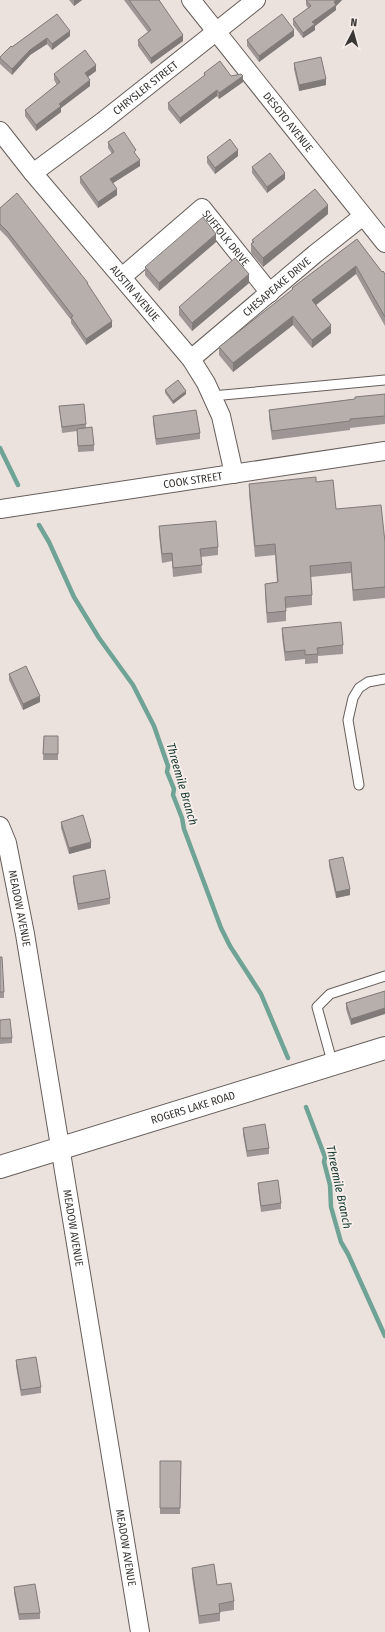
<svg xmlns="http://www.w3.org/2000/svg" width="385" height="1632" viewBox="0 0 385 1632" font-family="'Fira Sans Condensed',sans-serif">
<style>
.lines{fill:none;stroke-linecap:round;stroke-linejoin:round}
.stream{stroke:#6fa395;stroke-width:4.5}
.lane-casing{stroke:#665e5b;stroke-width:11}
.street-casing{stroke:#665e5b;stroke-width:20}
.secondary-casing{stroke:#665e5b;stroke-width:24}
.lane{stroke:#fff;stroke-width:9}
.street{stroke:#fff;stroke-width:18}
.secondary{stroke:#fff;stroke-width:22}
.wall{fill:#9d9694}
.shaded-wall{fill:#807a78}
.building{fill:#b7afac;stroke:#807a78}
.labels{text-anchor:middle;stroke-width:3.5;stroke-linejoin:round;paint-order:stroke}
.street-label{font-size:11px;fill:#393634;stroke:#f8efeb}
.water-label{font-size:12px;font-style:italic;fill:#143930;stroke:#f8efeb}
</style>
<rect width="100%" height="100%" fill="#ebe2de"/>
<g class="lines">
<g class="stream">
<path d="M0,448L18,485"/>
<path d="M39,525L49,542L74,597L99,638L133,685L154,726L168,766L167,772L174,789L173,795L182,818L184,829L221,928L230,946L261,994L288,1058"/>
<path d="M306,1107L325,1157L324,1162L330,1185L331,1207L341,1242L348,1254L385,1336"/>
</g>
<defs>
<g id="lane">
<path d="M212,396L385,380"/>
<path d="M359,785L348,720L353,698L359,688L368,682L385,679"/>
<path d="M333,1065L317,1007L330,994L385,976"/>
</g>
<g id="street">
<path id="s1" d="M191,0L385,243"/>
<path id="s2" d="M0,131L33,173L191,359L206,383L221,416L234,474"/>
<path id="s3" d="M33,173L102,122L256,0"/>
<path id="s4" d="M122,277L202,208L270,293"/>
<path id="s5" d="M191,359L315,254L363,216"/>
<path id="s6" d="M0,509L385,451"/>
<path id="s7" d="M0,826L7,843L25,934L140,1632"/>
</g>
<g id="secondary">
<path id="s8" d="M0,1167L385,1048"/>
</g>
</defs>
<use href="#lane" class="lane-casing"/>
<use href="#street" class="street-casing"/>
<use href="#secondary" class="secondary-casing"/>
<use href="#lane" class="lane"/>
<use href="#street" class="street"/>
<use href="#secondary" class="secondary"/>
</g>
<g class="wall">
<path d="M69,0H82L74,6Z"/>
<path d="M124,0H159L183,41L151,64L138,46V40L148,32Z"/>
<path d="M306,0H342L336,6V10L315,26V30L303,38L293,25V19L308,8L306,5Z"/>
<path d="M57,14L70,36L52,50L47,44L30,55L12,75L0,64V57L12,47Z"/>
<path d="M294,36L259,62L247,46V40Z"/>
<path d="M294,63L326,85L299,91L294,69Z"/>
<path d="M96,71L88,77L90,86L61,108V112L36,131L25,116V110L57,85L54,80V74Z"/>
<path d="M204,73L231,76L243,82L219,99L217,96L180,124L168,109V103L204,76Z"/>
<path d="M108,142L136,155L140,166L113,183L117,195L98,208L80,183V177L112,154L108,148Z"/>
<path d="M238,156L215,174L207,163V157Z"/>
<path d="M252,167L285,179L267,193L252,173Z"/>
<path d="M0,208L88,285L112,327L86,345L71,323V320L7,237L0,230Z"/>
<path d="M328,214L263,267L251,253V244H252V240Z"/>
<path d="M357,239L382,272L385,274V326L356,274L316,305L331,333L312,348L293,325L233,372L219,355V347L292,290V288Z"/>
<path d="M216,242L159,291L145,275V267Z"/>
<path d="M249,283L192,331L179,315V307Z"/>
<path d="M165,390L186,394L173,404L165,393Z"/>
<path d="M385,394V424L350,428V430L272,440L269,418V410L355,399Z"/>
<path d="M59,406L86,424V428L94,445V451L78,452L77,431L62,433Z"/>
<path d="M153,416L200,433V439L156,445L153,422Z"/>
<path d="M316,482L336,509L385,542V598L353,601L351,573L311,577L312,595V605L286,608V621L267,623L265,594V584L277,582L275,555L255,557L249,494V484Z"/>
<path d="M159,526L218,547V555L201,557L202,573L173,577L172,561L162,563L159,535Z"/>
<path d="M282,628L343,645V654L318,656V663L305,664V659L285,661L282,636Z"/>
<path d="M9,674L40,702L23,710L9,680Z"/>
<path d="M44,736H58V760H43Z"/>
<path d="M61,822L91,848L69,854L61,828Z"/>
<path d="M329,860L350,895L336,898L329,866Z"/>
<path d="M73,876L110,898V904L78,910L73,882Z"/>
<path d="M0,957L4,992V998H0Z"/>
<path d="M385,991L351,1025L346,1009V1003Z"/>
<path d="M0,1020L12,1038V1043L0,1044Z"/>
<path d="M243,1128L269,1148V1154L247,1157L243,1134Z"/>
<path d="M258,1183L281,1203V1209L261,1212L258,1189Z"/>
<path d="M16,1360L41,1387V1393L21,1396L16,1366Z"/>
<path d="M160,1461H181L180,1514H160Z"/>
<path d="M192,1568L217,1585L234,1601V1610L220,1612V1621L199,1624L192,1576Z"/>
<path d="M14,1587L40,1613V1619L19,1620L14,1593Z"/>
</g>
<g class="shaded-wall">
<path d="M74,0H82L74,6Z"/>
<path d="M336,0H342L336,6V10L315,26V30L303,38V33L312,22Z"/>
<path d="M294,30V36L259,62V56Z"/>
<path d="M70,31V36L52,50V44Z"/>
<path d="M183,35V41L151,64V58Z"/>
<path d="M47,38V44L30,55L12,75V69L30,50Z"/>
<path d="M96,65V71L85,79V73Z"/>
<path d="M243,76V82L219,99V93Z"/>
<path d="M326,79V85L299,91V85Z"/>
<path d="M90,80V86L61,108V112L36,131V125L59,104Z"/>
<path d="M217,90V96L180,124V118Z"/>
<path d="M238,150V156L215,174V168Z"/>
<path d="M140,160V166L110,185V179Z"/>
<path d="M285,173V179L267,193V187Z"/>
<path d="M117,189V195L98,208V202Z"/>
<path d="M328,205V214L263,267V258Z"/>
<path d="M216,234V242L159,291V283Z"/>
<path d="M356,266V274L312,308V300Z"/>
<path d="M249,274V283L192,331V323Z"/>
<path d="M293,316V325L233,372V363Z"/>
<path d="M112,321V327L86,345V339Z"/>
<path d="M331,325V333L312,348V340Z"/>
<path d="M186,391V394L173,404V401Z"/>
<path d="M40,696V702L23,710V704Z"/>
<path d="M91,842V848L69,854V848Z"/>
<path d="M350,889V895L336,898V892Z"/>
<path d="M385,1008V1014L351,1025V1019Z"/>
</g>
<g class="building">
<path d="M129,0H159L183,35L151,58L138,40L151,30Z"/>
<path d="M306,0H336L334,2L336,5L312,22L315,24L303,33L293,19L311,6Z"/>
<path d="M57,14L70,31L52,44L47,38L30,50L12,69L0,58V57L11,46L12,47Z"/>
<path d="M282,14L294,30L259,56L247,40Z"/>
<path d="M85,50L96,65L85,73L90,80L59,104L61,106L36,125L25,110L60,82L54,74Z"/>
<path d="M321,57L326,79L299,85L294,63Z"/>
<path d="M220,61L231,76L241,74L243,76L219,93L217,90L180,118L168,103L205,75L204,73Z"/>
<path d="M124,132L136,150L134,152L140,160L110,179L117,189L98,202L80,177L114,152L108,142Z"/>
<path d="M230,139L238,150L215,168L207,157Z"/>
<path d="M270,153L285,173L267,187L252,167Z"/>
<path d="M315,189L328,205L263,258L251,244L254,242L252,240Z"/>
<path d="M17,193L88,283H87L112,321L86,339L71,317L73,316L7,231L0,224V208Z"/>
<path d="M203,217L216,234L159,283L145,267Z"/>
<path d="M357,239L382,272L383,271L385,274V317L356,266L312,300L331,325L312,340L293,316L233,363L219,347L293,289L292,288Z"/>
<path d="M235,258L249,274L192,323L179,307Z"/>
<path d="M178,380L186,391L173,401L165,390Z"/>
<path d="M385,394V416L350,419V421L272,431L269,410L355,399V397Z"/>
<path d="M84,404L86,424L62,427L59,406Z"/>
<path d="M196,410L200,433L156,439L153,416Z"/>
<path d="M92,427L94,445L78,446L77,429Z"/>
<path d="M316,477V482L333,480L336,509L381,505L385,542V587L353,590L351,562L310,566L312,595L285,597L286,611L267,613L265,584L278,582L275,544L255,546L249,484Z"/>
<path d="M216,521L218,547L200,549L202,565L173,568L172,553L162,554L159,526Z"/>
<path d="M341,622L343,645L317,648L318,654L305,655V650L285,652L282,628Z"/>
<path d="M26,666L40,696L23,704L9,674Z"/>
<path d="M44,736H58V754H43Z"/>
<path d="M83,815L91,842L69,848L61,822Z"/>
<path d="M343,857L350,889L336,892L329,860Z"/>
<path d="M105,870L110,898L78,904L73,876Z"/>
<path d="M0,957H2L4,992H0Z"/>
<path d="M385,991V1008L351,1019L346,1003Z"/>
<path d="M10,1019L12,1038H0V1020Z"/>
<path d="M265,1124L269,1148L247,1151L243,1128Z"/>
<path d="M278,1180L281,1203L261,1206L258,1183Z"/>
<path d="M36,1357L41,1387L21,1390L16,1360Z"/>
<path d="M160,1461H181L180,1508H160Z"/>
<path d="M214,1564L217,1585L231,1583L234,1601L219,1604L220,1613L199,1616L192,1568Z"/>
<path d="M35,1584L40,1613L19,1614L14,1587Z"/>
</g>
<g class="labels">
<g class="street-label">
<text dy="4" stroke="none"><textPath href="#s3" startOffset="141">CHRYSLER STREET</textPath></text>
<text dy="4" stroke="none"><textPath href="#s1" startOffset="156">DESOTO AVENUE</textPath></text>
<text dy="4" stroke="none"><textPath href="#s4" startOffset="144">SUFFOLK DRIVE</textPath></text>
<text dy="4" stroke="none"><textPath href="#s5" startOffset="112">CHESAPEAKE DRIVE</textPath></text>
<text dy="4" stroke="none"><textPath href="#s2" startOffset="211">AUSTIN AVENUE</textPath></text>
<text dy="4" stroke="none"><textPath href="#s6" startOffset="195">COOK STREET</textPath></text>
<text dy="4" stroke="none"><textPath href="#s7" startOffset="85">MEADOW AVENUE</textPath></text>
<text dy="4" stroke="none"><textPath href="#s8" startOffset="202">ROGERS LAKE ROAD</textPath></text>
<text dy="4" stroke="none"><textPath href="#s7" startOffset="409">MEADOW AVENUE</textPath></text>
<text dy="4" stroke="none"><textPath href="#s7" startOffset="733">MEADOW AVENUE</textPath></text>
</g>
<g class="water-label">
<text transform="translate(182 784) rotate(74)" y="4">Threemile Branch</text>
<text transform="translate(339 1187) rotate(78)" y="4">Threemile Branch</text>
</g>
</g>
<g transform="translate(353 32) rotate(6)" stroke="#f8efeb" stroke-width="3" paint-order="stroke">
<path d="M0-3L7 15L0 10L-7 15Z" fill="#393634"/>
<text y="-6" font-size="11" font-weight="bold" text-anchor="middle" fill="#393634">N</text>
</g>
</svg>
